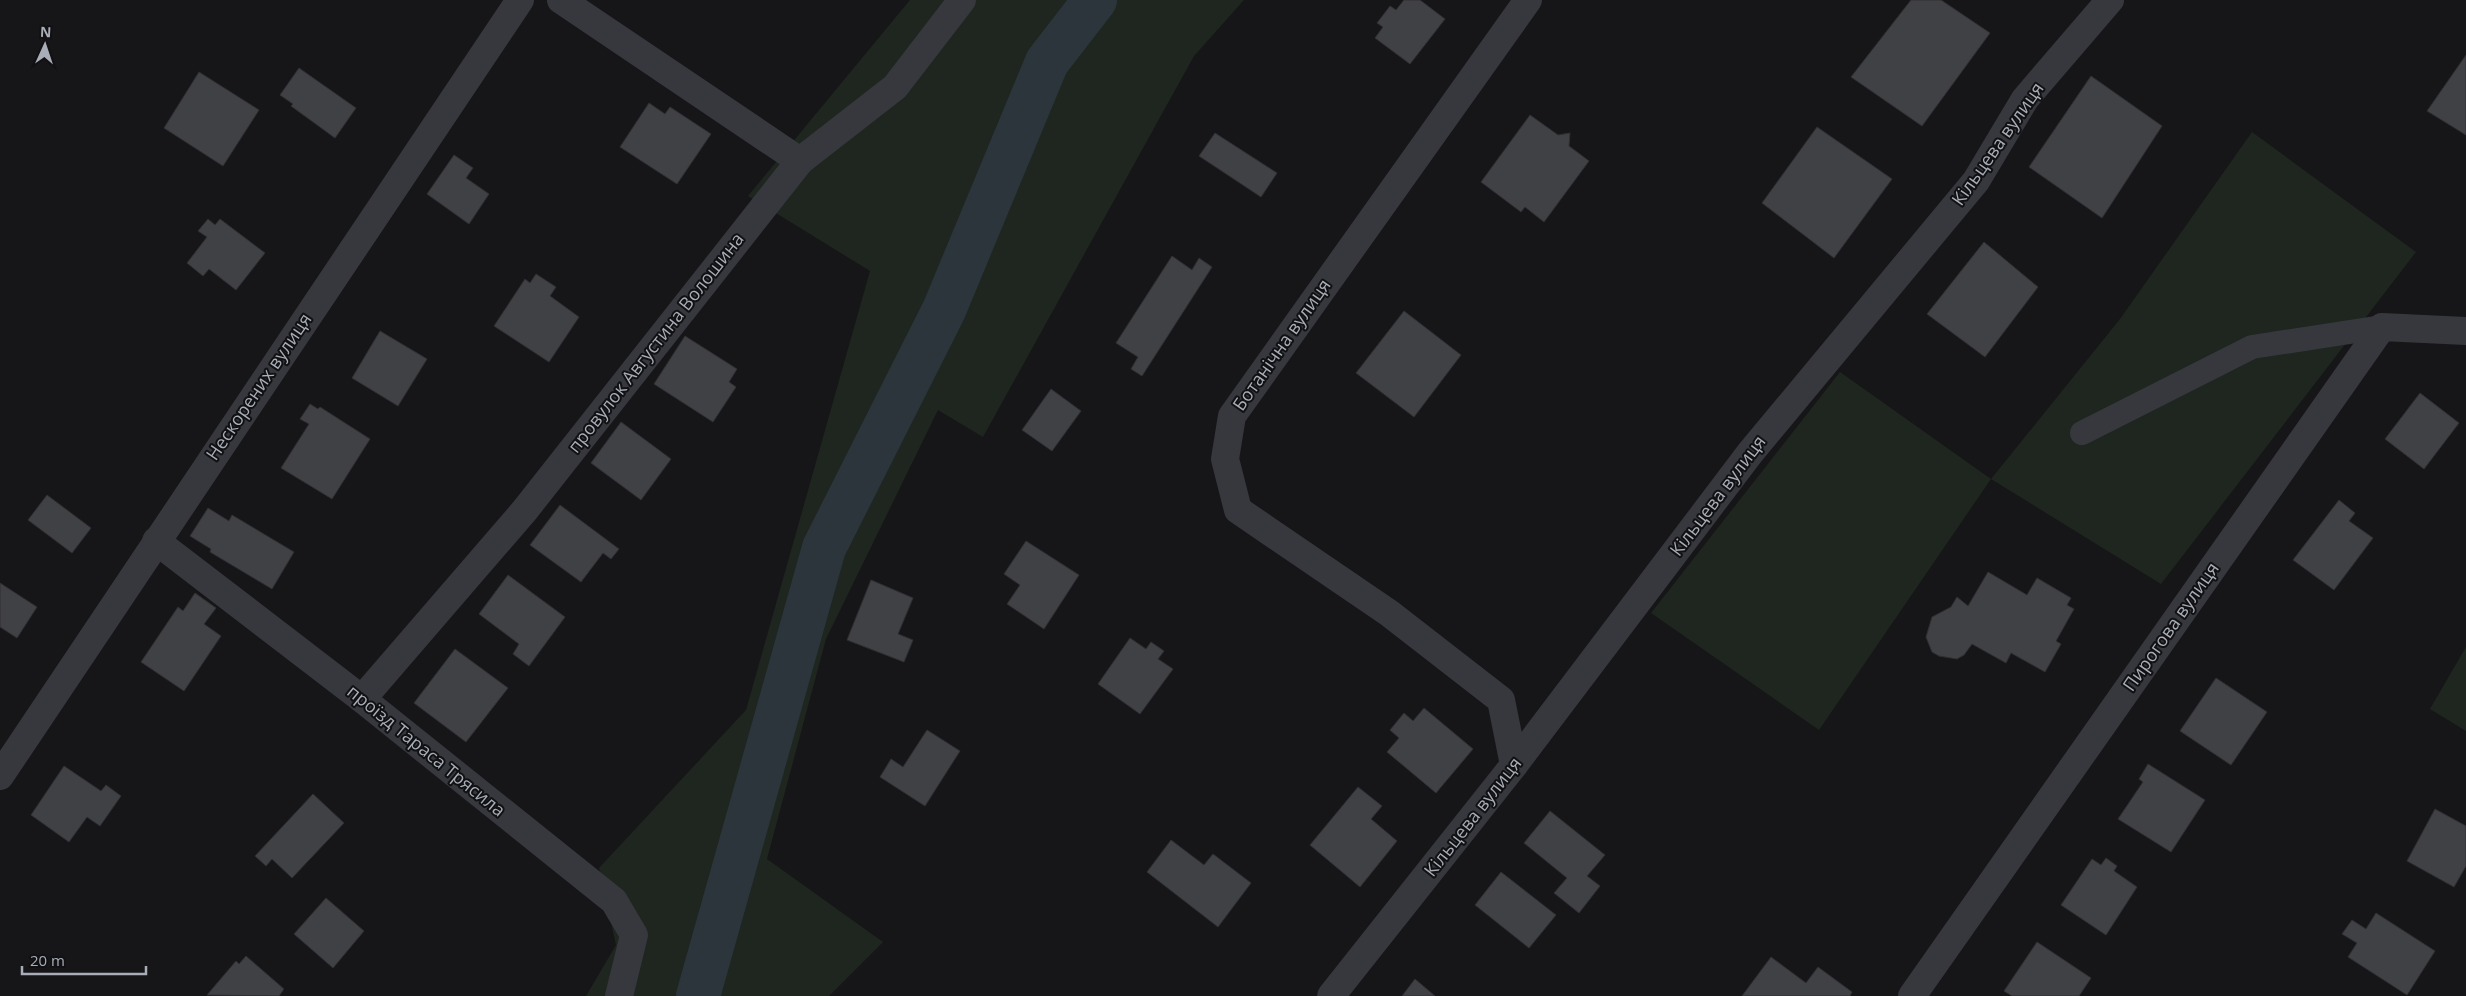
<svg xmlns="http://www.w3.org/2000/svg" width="2466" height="996" viewBox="0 0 2466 996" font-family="'Open Sans',sans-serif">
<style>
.green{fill:#1e261f}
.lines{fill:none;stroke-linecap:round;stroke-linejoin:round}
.canal{stroke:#2c353c;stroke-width:44}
.building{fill:#404145;stroke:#303034}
.service{stroke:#37383d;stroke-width:24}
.minor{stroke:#37383d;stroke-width:28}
.tertiary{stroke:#37383d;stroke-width:28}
.labels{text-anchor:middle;stroke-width:4;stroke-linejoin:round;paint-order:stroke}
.street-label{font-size:18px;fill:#a8adb8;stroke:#111113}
</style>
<rect width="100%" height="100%" fill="#161618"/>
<g class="green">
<path d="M910,0H1244L1194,56L983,437L938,410L826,639L767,859L883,942L829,996H586L616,945L599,868L746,710L870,271L748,196Z"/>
<path d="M2252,132L2416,252L2161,584L1991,479L1819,730L1651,613L1840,372L1991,479L2120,319Z"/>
<path d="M2466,647V731L2430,709Z"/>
</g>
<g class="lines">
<path class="canal" d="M698,996L824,548L944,310L1047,62L1095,0"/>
</g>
<g class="building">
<path d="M1404,0H1420L1445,19L1410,64L1375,38L1383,27L1377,23L1390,6L1396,10Z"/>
<path d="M1911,0H1941L1990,33L1922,126L1851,77Z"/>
<path d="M2466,55V135L2427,111Z"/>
<path d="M299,68L356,108L335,138L291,106L293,104L280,95Z"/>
<path d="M199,72L259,110L223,166L164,128Z"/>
<path d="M2091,76L2162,126L2102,218L2029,167Z"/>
<path d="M649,103L665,114L670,107L711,134L677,184L620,147Z"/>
<path d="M1530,115L1558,135L1570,133L1569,146L1589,161L1544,222L1525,207L1521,212L1481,182Z"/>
<path d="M1817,127L1892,179L1834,258L1762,203Z"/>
<path d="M1215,133L1277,173L1261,197L1199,156Z"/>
<path d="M454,155L473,168L466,178L489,194L469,224L427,194Z"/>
<path d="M208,219L215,225L220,219L265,253L236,290L209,269L203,276L187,263L207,237L198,231Z"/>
<path d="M1984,242L2038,287L1985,357L1927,314Z"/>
<path d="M1172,256L1192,270L1199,258L1212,267L1142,376L1131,369L1138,357L1116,343Z"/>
<path d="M536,274L556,287L550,296L579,317L549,362L494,326L525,279L530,283Z"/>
<path d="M1404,311L1461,355L1414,417L1356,373Z"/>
<path d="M380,331L427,359L398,406L352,378Z"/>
<path d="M685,336L737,369L729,382L736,387L713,422L654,384Z"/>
<path d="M1051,389L1081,411L1052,451L1022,430Z"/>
<path d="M2420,393L2459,423L2424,469L2385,439Z"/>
<path d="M310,404L318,409L320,407L370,439L332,499L281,468L309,424L300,419Z"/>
<path d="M621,422L671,459L641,500L591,463Z"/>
<path d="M47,495L91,528L72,553L28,520Z"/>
<path d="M2339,500L2355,513L2349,521L2373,538L2334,590L2293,560Z"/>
<path d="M560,505L619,549L611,559L603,553L581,582L530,545Z"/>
<path d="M208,508L229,521L232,515L294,552L272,589L210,552L211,549L190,536Z"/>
<path d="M1026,541L1079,575L1044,629L1007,604L1020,585L1004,574Z"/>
<path d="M1988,572L2027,595L2037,578L2071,598L2067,605L2074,609L2056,641L2061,644L2045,672L2011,653L2006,663L1972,644L1964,655L1957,659L1939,656L1932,652L1926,637L1932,617L1951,607L1957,597L1968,606Z"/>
<path d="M508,575L565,617L529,666L513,654L519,644L479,614Z"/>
<path d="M871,580L913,598L898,634L913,640L904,662L847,640Z"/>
<path d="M0,583L37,607L17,638L0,627Z"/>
<path d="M195,593L216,608L204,624L221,636L184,691L141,662L178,607L183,611Z"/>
<path d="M1130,638L1146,649L1151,642L1164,651L1158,659L1173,669L1140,714L1098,684Z"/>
<path d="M455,649L508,688L466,742L414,703Z"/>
<path d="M2216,678L2267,712L2231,765L2180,731Z"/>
<path d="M1424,708L1473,749L1436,793L1387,752L1399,738L1390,730L1404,713L1413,721Z"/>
<path d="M927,730L960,751L925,806L880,777L891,759L903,767Z"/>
<path d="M2148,764L2205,800L2171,852L2118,819L2143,782L2139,779Z"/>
<path d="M64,766L101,791L106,785L121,796L100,826L87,817L69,842L31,815Z"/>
<path d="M1358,787L1382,806L1371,819L1397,841L1360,887L1310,845Z"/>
<path d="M313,794L344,823L292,878L272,859L266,866L255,856Z"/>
<path d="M2435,809L2466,826V866L2454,887L2407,861Z"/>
<path d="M1550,811L1605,855L1587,876L1600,886L1579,913L1554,893L1567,878L1524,843Z"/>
<path d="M1171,840L1204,865L1213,854L1251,883L1218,927L1147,872Z"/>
<path d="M2106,858L2117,866L2114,871L2137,887L2106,935L2061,905L2092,859L2101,865Z"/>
<path d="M1501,872L1556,915L1529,948L1475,905Z"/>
<path d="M326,898L364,931L333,968L294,934Z"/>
<path d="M2376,913L2435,951L2407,995L2348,957L2357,943L2342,934L2352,920L2366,929Z"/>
<path d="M2037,942L2091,978L2079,996H2012L2004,991Z"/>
<path d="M246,956L284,989L279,996L207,995L236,961L239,964Z"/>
<path d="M1771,957L1806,983L1818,967L1852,992L1850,996H1742Z"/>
<path d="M1415,979L1435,996H1402Z"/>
</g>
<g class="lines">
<path class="service" d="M2082,433L2252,347L2382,327"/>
<g class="minor">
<path d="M561,0L800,161"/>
<path d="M156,541L362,699L614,901L634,935L619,996"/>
<path d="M362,699L525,510L800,161L895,87L962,0"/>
<path d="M1514,765L1501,700L1389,613L1238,510L1225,459L1232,416L1528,0"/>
<path d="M1331,996L1514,765L1750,453L1976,181L2025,99L2110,0"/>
<path d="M1912,996L2382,327L2466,331"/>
</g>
<path class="tertiary" d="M0,776L520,0"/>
</g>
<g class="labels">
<g class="street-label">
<text transform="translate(1998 144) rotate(-55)" y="6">Кільцева вулиця</text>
<text transform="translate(656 343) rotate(-52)" y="6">провулок Августина Волошина</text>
<text transform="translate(1282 345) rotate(-55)" y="6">Ботанічна вулиця</text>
<text transform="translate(259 387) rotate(-56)" y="6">Нескорених вулиця</text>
<text transform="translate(1718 496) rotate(-53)" y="6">Кільцева вулиця</text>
<text transform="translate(2171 627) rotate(-55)" y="6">Пирогова вулиця</text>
<text transform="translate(426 751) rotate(39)" y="6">проїзд Тараса Трясила</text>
<text transform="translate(1473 817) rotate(-52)" y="6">Кільцева вулиця</text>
</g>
</g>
<g transform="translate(45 45) rotate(3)" stroke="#111113" stroke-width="4" paint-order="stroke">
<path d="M0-4L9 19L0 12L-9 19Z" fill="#a8adb8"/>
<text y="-8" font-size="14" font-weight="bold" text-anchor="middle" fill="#a8adb8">N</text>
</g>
<path d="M22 966v8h124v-8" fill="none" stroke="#a8adb8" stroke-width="2.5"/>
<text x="30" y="966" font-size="15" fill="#a8adb8" stroke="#111113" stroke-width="4" paint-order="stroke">20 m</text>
</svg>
